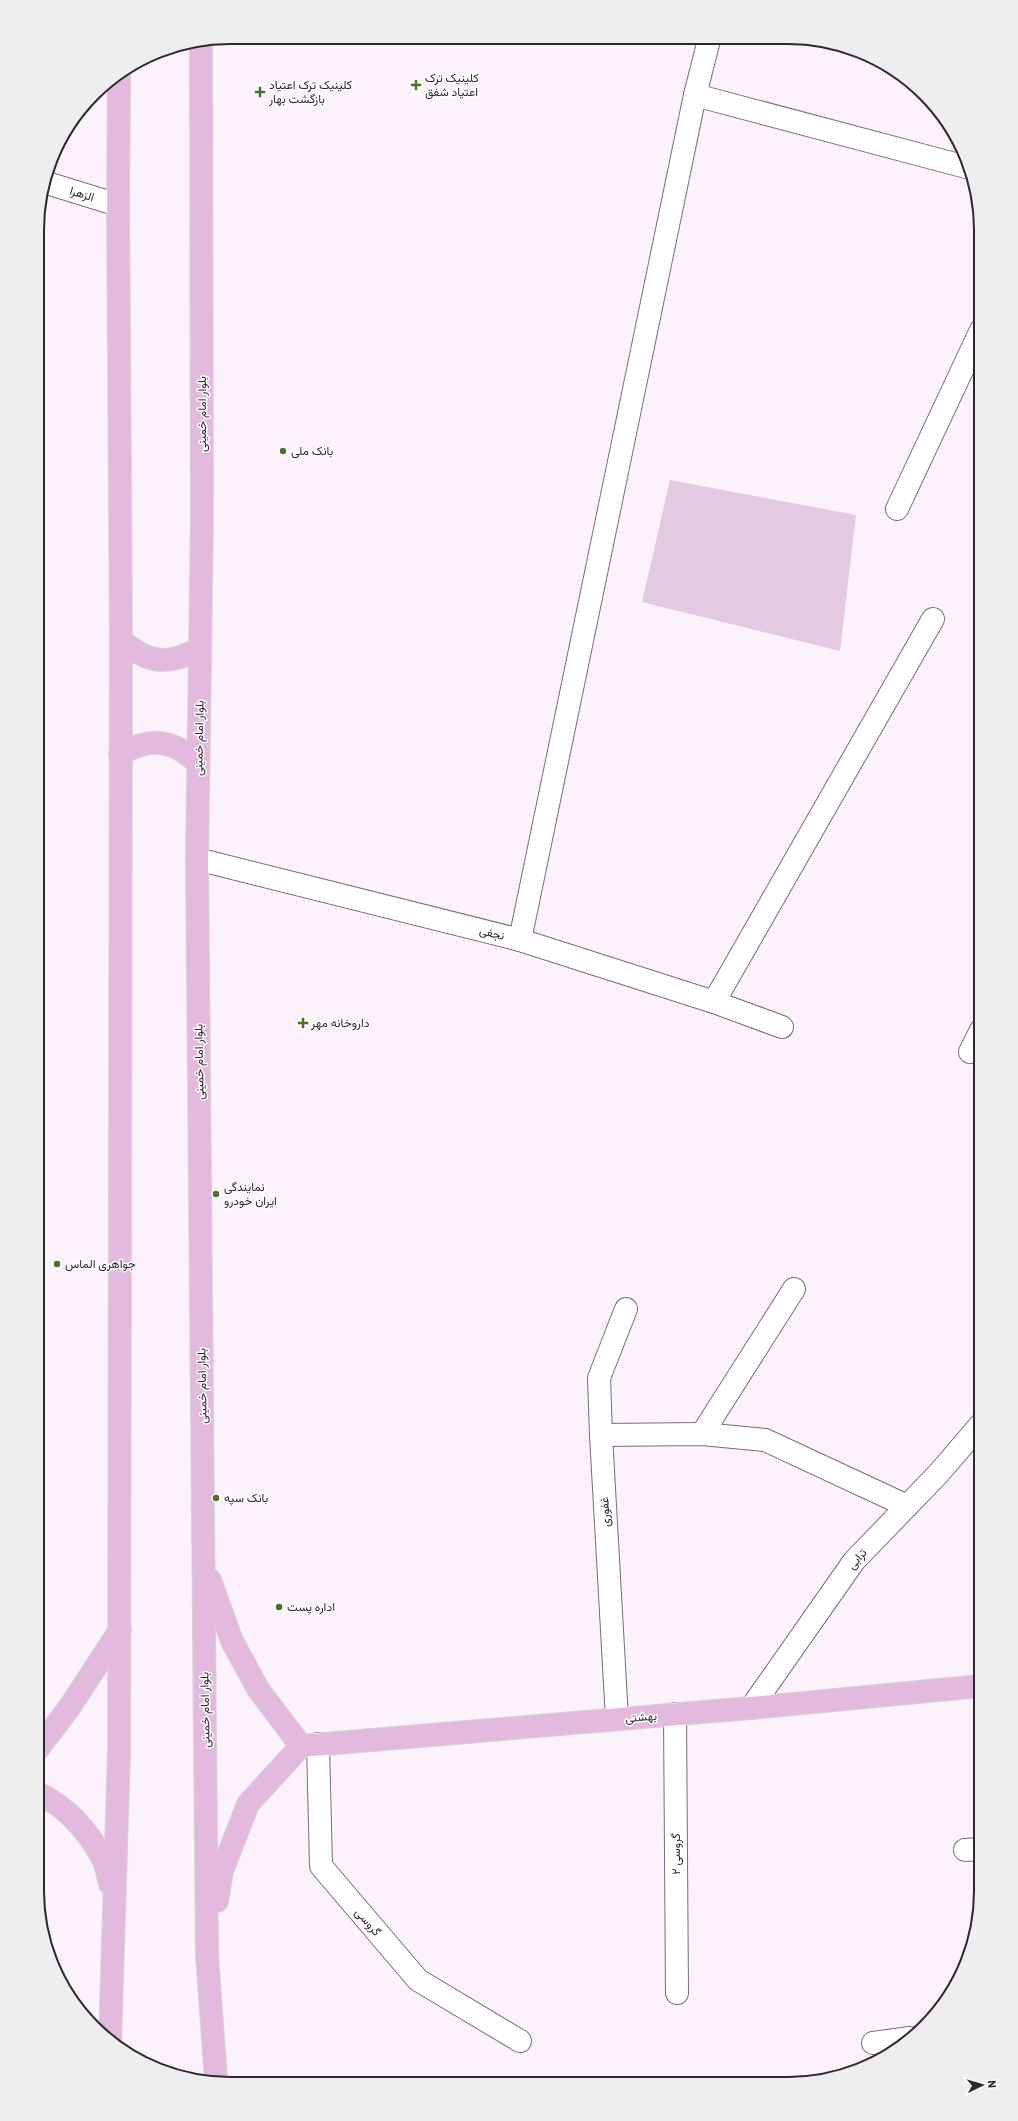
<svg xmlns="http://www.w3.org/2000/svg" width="1018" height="2121" viewBox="0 0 1018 2121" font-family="'IBM Plex Sans',Vazirmatn,sans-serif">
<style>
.green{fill:#e4cae0}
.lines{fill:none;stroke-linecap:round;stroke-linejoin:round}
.minor-casing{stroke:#7f697c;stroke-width:24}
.major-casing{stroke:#d6d4d5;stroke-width:24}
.minor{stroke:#fff;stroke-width:22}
.major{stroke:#e3b9de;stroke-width:22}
.poi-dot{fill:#4d7028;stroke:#fff;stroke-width:1.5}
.labels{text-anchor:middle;stroke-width:3;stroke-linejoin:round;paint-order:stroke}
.poi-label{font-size:12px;fill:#30262f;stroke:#fff;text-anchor:start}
.street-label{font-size:12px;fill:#30262f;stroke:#fff}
.rim{fill:none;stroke:#30262f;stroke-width:2}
</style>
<rect width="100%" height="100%" fill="#fcf2fb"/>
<path class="green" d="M670,480L856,515L840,651L642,602Z"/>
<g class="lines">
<defs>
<g id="minor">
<path d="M695,95L970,168"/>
<path d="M47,183L118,205"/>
<path d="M897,509L981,330"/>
<path d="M197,859L520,940L714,1002L782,1027"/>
<path d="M520,940L695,95L709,40"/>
<path d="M714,1002L933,619"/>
<path d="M970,1052L981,1030"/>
<path d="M702,1434L794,1289"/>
<path d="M601,1435L702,1434L765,1440L907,1506"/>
<path d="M751,1708L854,1561L939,1473L981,1424"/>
<path d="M675,1714L677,1993"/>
<path d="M617,1719L601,1435L599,1378L626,1309"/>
<path d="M318,1744L321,1866L418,1980L520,2041"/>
<path d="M965,1850L981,1849"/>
<path d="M873,2043L910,2038"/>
</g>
<g id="major">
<path d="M201,43L202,519L197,859L207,1955L216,2080"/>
<path d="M121,640C148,664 169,666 200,648"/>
<path d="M120,754C151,737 172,739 198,763"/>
<path d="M210,1580L232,1641L258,1689L301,1746"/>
<path d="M301,1746L751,1708L981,1686"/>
<path d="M37,1750L69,1708L120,1630"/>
<path d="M37,1793C65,1805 88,1831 102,1857C106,1865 108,1875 110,1884"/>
<path d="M217,1901L222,1871L248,1804L301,1746"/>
<path d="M110,2041L119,1752L121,640L118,205L119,75"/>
</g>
</defs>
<use href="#minor" class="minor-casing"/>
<use href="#major" class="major-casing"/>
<use href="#minor" class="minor"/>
<use href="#major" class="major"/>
</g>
<g class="poi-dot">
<path d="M414 79h4v4h4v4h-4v4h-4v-4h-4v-4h4z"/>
<path d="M258 86h4v4h4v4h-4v4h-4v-4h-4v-4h4z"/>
<circle cx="283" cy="451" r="4"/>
<path d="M301 1017h4v4h4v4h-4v4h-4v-4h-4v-4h4z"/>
<circle cx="216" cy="1194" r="4"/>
<circle cx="57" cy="1264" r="4"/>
<circle cx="216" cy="1498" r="4"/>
<circle cx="279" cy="1607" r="4"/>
</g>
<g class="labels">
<g class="poi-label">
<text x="425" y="82">کلینیک ترک<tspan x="425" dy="14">اعتیاد شفق</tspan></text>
<text x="269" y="89">کلینیک ترک اعتیاد<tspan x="269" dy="14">بازگشت بهار</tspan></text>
<text x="291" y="455">بانک ملی</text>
<text x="311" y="1027">داروخانه مهر</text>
<text x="224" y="1191">نمایندگی<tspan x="224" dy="14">ایران خودرو</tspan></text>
<text x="65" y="1268">جواهری الماس</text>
<text x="224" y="1502">بانک سپه</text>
<text x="287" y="1611">اداره پست</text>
</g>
<g class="street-label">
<text transform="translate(82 194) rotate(17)" y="4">الزهرا</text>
<text transform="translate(202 414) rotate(-90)" y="4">بلوار امام خمینی</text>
<text transform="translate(199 738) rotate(-89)" y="4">بلوار امام خمینی</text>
<text transform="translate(492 933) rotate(14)" y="4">نجفی</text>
<text transform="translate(199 1062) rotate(-91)" y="4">بلوار امام خمینی</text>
<text transform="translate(202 1386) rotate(-91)" y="4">بلوار امام خمینی</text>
<text transform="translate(605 1512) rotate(-93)" y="4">غفوری</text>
<text transform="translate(857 1559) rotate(-50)" y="4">ترابی</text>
<text transform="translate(205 1710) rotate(-91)" y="4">بلوار امام خمینی</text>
<text transform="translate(641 1717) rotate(-5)" y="4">بهشتی</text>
<text transform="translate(676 1854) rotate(-90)" y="4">گروسی ۲</text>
<text transform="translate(368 1922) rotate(49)" y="4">گروسی</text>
</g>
</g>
<path d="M0 0H1018V2121H0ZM230 44H788A186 186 0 0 1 974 230V1891A186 186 0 0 1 788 2077H230A186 186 0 0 1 44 1891V230A186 186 0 0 1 230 44Z" fill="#eee" fill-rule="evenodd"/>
<path class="rim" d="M230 44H788A186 186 0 0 1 974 230V1891A186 186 0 0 1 788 2077H230A186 186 0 0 1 44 1891V230A186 186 0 0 1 230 44Z"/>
<g transform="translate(982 2085) rotate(85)" stroke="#ffffff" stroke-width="3" paint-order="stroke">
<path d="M0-3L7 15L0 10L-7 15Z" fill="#30262f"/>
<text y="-6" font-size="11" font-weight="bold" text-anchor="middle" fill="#30262f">N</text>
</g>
</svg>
